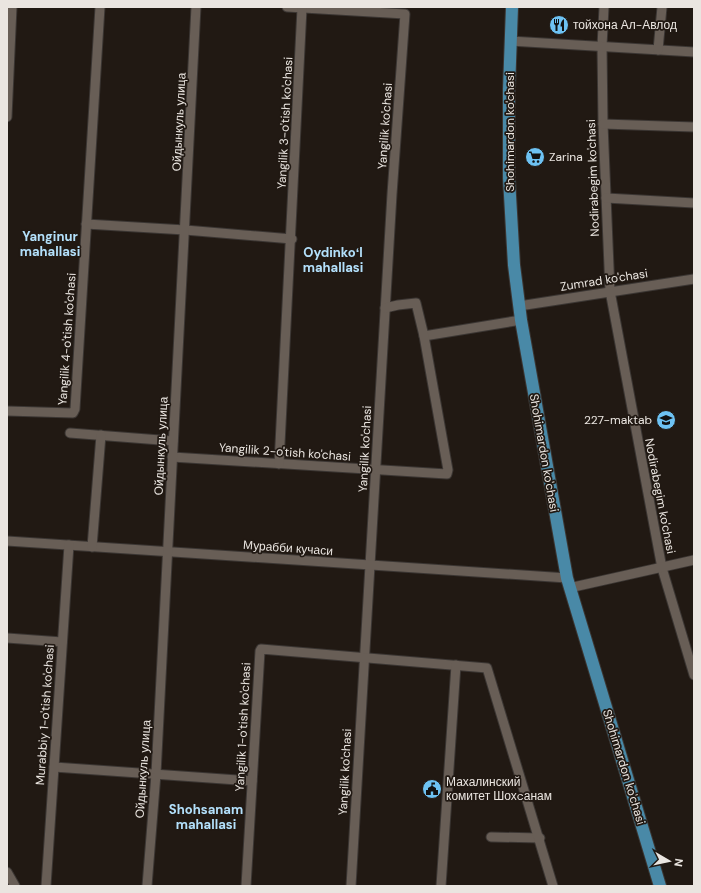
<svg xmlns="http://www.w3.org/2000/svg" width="701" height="893" viewBox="0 0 701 893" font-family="'DM Sans',sans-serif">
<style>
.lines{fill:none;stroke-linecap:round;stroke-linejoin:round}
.minor-casing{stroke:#3b3633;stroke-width:11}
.major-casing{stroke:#3b3633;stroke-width:14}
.minor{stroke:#685e56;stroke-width:9}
.major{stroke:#4989a7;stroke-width:12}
.labels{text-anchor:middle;stroke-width:3.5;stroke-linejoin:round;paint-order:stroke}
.poi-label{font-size:12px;fill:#eae5e0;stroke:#211913;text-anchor:start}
.street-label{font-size:12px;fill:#eae5e0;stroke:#211913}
.neighbourhood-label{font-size:13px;font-weight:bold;fill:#b3e0fb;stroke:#211913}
</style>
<rect width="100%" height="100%" fill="#211913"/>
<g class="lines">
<defs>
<g id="minor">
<path d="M287,7L405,14L392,194L351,886"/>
<path d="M604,7L602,46L603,124L610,291L662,568L694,675"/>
<path d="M510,41L694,52"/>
<path d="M658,50L662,7"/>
<path d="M7,117L12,7"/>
<path d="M603,124L694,127"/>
<path d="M606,198L694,203"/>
<path d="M86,224L185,230L292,239"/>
<path d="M519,306L694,279"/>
<path d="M424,336L521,320"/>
<path d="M7,411L73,413L75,409L100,7"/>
<path d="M70,433L173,441"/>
<path d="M172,457L447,474L448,470L424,336L416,303L398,305L385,308"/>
<path d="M279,464L302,8"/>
<path d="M7,541L567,578"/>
<path d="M92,547L101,435"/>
<path d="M569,588L694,560"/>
<path d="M7,638L62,642"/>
<path d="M54,767L252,781"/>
<path d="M491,837L540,838"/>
<path d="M7,872L15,886"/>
<path d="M46,886L69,545"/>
<path d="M147,886L156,774L196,7"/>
<path d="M246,886L260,651L261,649L487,668L553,886"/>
<path d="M441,886L456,665"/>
</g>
<path id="major" d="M512,7L509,89V178L514,265L521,320L567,578L660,886"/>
</defs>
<use href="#minor" class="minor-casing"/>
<use href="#major" class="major-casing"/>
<use href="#minor" class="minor"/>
<use href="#major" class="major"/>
</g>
<defs>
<symbol id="restaurant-disc" viewBox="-11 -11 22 22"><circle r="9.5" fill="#6dc2f3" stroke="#211913"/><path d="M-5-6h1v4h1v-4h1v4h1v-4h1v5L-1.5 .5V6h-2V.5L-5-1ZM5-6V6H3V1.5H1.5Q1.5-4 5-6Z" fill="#111"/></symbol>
<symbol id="supermarket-disc" viewBox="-11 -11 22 22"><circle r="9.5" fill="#6dc2f3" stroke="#211913"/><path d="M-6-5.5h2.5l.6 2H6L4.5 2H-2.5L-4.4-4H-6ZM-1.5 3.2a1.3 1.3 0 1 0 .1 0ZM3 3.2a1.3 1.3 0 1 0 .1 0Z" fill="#111"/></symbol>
<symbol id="school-disc" viewBox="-11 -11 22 22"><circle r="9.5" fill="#6dc2f3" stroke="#211913"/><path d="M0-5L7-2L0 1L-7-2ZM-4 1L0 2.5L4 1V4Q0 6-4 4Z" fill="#111"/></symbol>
<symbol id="civic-disc" viewBox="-11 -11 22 22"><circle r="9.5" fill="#6dc2f3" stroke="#211913"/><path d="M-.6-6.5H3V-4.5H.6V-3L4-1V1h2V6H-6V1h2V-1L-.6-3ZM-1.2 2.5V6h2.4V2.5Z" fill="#111"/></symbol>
</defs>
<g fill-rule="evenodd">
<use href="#restaurant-disc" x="548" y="14" width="22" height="22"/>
<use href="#supermarket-disc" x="524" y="146" width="22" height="22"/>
<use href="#school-disc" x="655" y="409" width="22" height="22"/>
<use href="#civic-disc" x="421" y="778" width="22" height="22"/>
</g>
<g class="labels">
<g class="poi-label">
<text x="573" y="29">тойхона Ал-Авлод</text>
<text x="549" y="161">Zarina</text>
<text x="652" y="424" text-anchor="end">227-maktab</text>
<text x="446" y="786">Махалинский<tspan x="446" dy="14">комитет Шохcанам</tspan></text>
</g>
<g class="street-label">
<text transform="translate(179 122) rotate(-87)" y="4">Ойдынкуль улица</text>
<text transform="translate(285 123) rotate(-87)" y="4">Yangilik 3-o'tish ko'chasi</text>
<text transform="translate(385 126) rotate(-86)" y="4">Yangilik ko'chasi</text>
<text transform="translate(510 132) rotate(-90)" y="4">Shohimardon ko'chasi</text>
<text transform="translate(593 178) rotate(-92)" y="4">Nodirabegim ko'chasi</text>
<text transform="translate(604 280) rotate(-9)" y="4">Zumrad ko'chasi</text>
<text transform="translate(67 339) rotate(-86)" y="4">Yangilik 4-o'tish ko'chasi</text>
<text transform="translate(161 446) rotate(-87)" y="4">Ойдынкуль улица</text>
<text transform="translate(365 449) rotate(-87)" y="4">Yangilik ko'chasi</text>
<text transform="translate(285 452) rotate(4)" y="4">Yangilik 2-o'tish ko'chasi</text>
<text transform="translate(544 453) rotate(80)" y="4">Shohimardon ko'chasi</text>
<text transform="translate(660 496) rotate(79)" y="4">Nodirabegim ko'chasi</text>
<text transform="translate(288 548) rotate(4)" y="4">Мурабби кучаси</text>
<text transform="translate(45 715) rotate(-86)" y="4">Murabbiy 1-o'tish ko'chasi</text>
<text transform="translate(243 727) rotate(-87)" y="4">Yangilik 1-o'tish ko'chasi</text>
<text transform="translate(624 767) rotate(73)" y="4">Shohimardon ko'chasi</text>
<text transform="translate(143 769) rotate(-86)" y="4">Ойдынкуль улица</text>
<text transform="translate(345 772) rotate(-87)" y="4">Yangilik ko'chasi</text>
</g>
<g class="neighbourhood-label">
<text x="50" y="241">Yanginur<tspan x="50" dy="15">mahallasi</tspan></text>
<text x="333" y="257">Oydinkoʻl<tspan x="333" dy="15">mahallasi</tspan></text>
<text x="206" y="814">Shohsanam<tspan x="206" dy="15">mahallasi</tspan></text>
</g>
</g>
<rect width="701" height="893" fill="none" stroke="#eae5e0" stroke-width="16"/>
<g transform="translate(669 861) rotate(99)" stroke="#211913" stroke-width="3" paint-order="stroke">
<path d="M0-3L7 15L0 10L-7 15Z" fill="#eae5e0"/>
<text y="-6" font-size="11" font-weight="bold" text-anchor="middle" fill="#eae5e0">N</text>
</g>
</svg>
